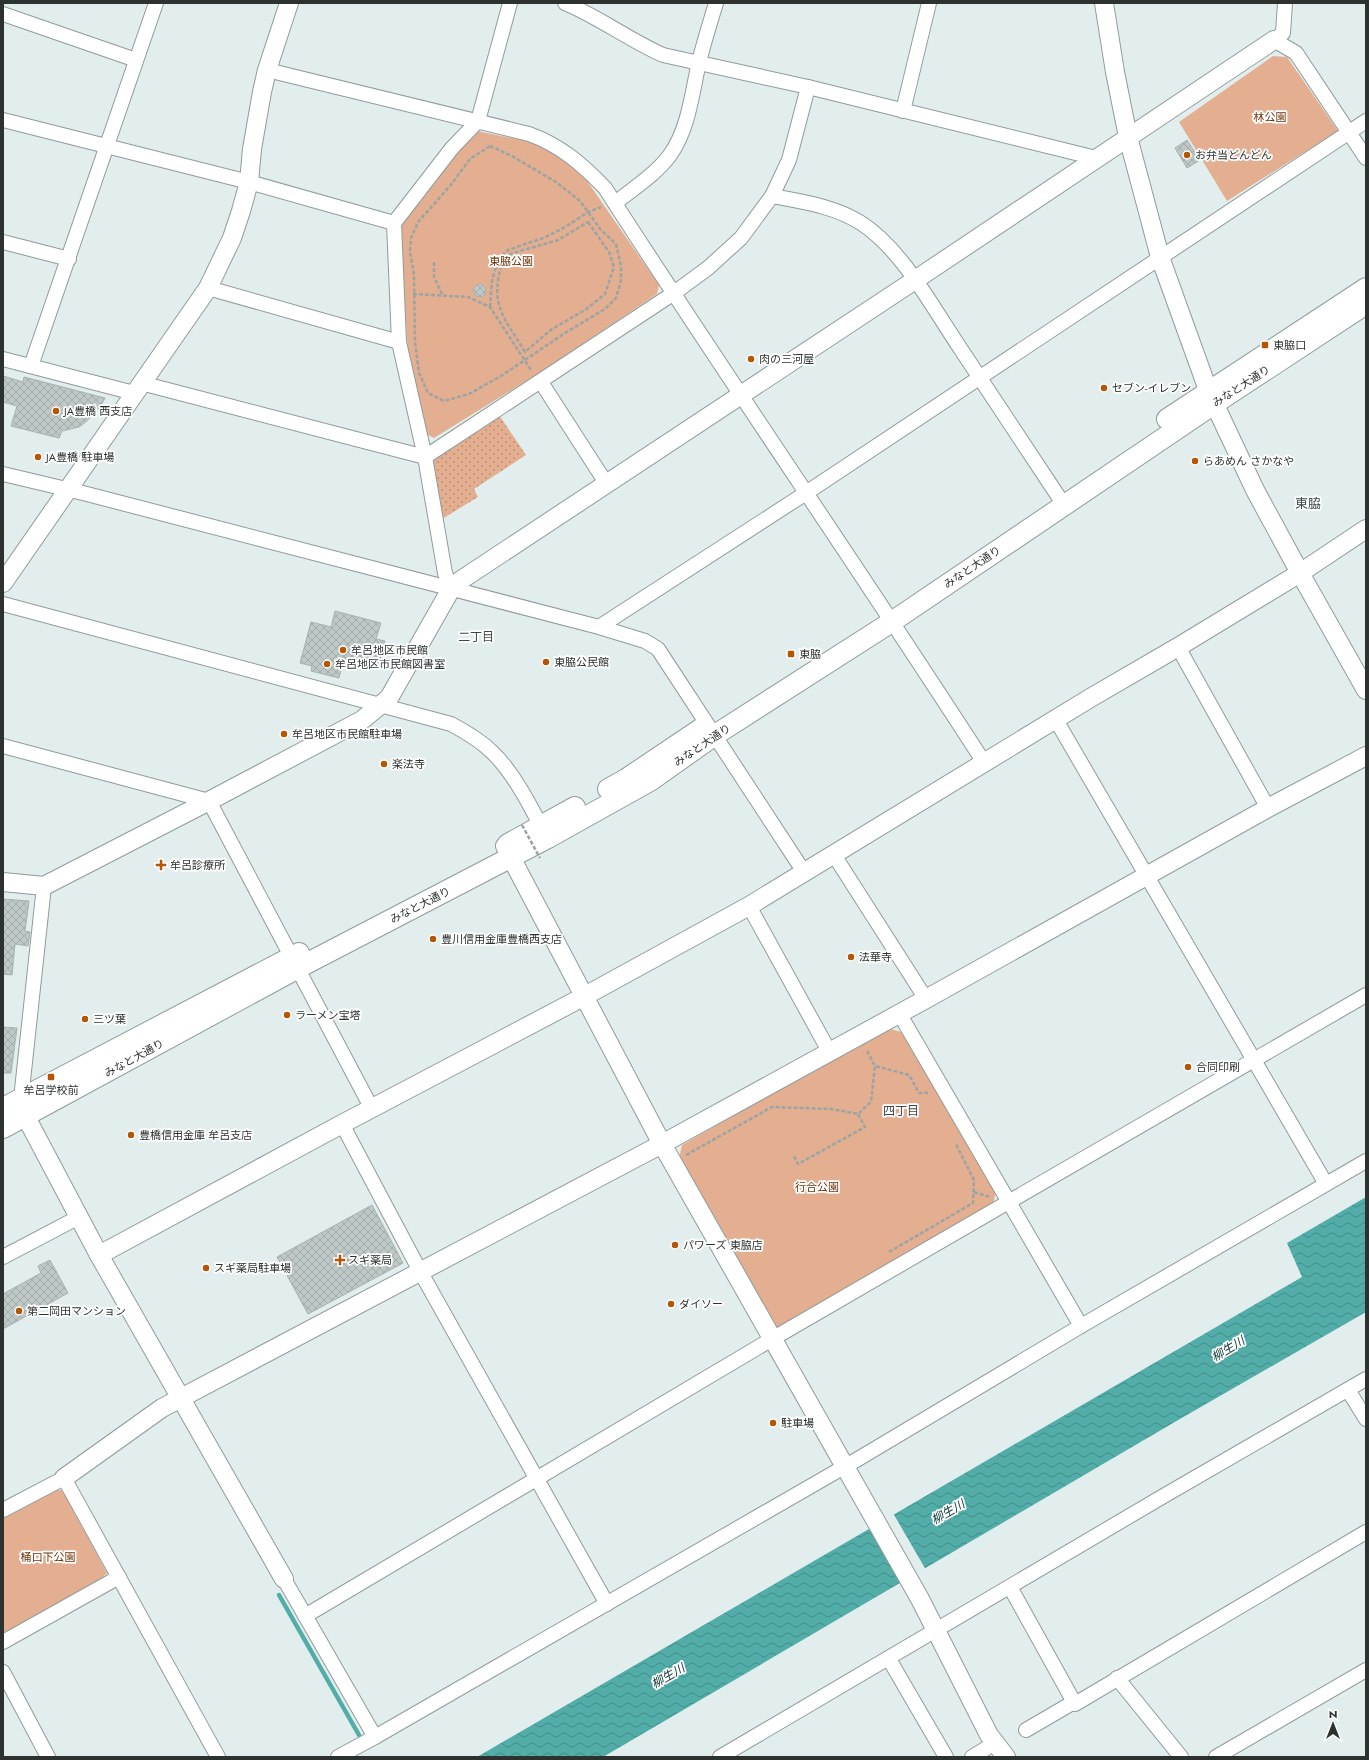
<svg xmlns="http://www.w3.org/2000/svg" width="1369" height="1760" font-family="Jost,'Noto Sans JP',sans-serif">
<defs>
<pattern id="grass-dots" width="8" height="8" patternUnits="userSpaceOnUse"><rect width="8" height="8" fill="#e4af91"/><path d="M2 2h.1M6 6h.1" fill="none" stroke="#b98f77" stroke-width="1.8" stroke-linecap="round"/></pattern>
<pattern id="water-waves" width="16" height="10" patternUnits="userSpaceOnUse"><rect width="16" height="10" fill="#52ada9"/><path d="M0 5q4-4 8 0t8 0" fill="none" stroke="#448d8a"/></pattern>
<pattern id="building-cross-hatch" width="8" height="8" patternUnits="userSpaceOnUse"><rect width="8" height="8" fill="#bdc8c7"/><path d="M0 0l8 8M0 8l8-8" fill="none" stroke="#a3acab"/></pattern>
</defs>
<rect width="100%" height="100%" fill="#e2eeed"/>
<!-- grass -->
<path fill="url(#grass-dots)" d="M499 415 526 455 474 489 478 497 442 519 433 459Z"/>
<!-- park -->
<g fill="#e4af91">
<path d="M1273 56 1287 57 1338 131 1227 201 1179 122Z"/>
<path d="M477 131 531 142 565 160 583 175 659 285 657 294 547 368 434 438 426 434 408 354 400 225 458 150Z"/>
<path d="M891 1029 901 1032 996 1192 993 1204 782 1328 772 1326 679 1159 682 1145 780 1089Z"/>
<path d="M53 1490H62L107 1573 102 1578 3 1634V1518Z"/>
</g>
<!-- water -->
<path fill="url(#water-waves)" d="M1366 1197V1312L1173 1423 603 1757H477L1302 1277 1287 1243Z"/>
<!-- pier -->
<path fill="#e2eeed" d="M893 1513 926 1570 901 1584 868 1527Z"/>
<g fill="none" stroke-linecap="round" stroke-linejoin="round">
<!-- stream -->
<path stroke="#52ada9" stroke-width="4.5" d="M279 1595 359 1735"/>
</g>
<!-- building -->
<g fill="url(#building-cross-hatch)" stroke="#a6b1b0">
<path d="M1187 140 1200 160 1187 168 1175 148Z"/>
<path d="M481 284 485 287 486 293 482 297 476 296 473 291 475 286Z"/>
<path d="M3 376 23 382 24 377 105 398 100 407 87 421 79 427 62 431 59 438 11 426 17 406 3 402Z"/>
<path d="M335 611 381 623 376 639 385 641 379 663 367 660 366 664 344 658 339 678 311 671 312 666 300 663 311 622 331 627Z"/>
<path d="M3 899 29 901 25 931 30 932 28 946 15 944 12 975 3 974Z"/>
<path d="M3 1027 17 1028 11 1073H3Z"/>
<path d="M372 1205 403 1263 308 1314 277 1257Z"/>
<path d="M50 1260 68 1293 3 1329V1294L41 1273 38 1266Z"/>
</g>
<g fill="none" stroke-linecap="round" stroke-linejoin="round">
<defs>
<g id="minor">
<path d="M565 3C599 17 629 40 663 55L808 87 1096 158"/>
<path d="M1285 3 1283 33 1274 40 1296 53 1366 158"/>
<path d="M3 14 136 60"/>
<path d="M267 70 529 134C560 145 582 164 605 188 729 381 860 570 985 764"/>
<path d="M903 111 929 3"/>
<path d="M3 120 249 182 394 223"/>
<path d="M772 196C803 202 834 206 861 223 903 250 934 310 962 351 996 403 1030 454 1064 505"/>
<path d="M615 203C634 188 656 174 670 155 689 128 692 93 699 62 704 42 710 23 716 3"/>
<path d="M3 242 69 259"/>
<path d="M208 288 399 342"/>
<path d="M3 359 134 393"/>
<path d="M31 366 156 3"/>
<path d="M541 382 606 483"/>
<path d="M141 383 425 457 674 293 708 268 741 238 772 196 789 160 808 87"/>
<path d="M3 474 83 493 599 627 645 641 658 649 804 872"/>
<path d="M451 589 445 573 425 457 399 342 394 223 452 148 478 121 510 3"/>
<path d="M3 604 451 724C466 732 480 740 492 752 514 773 531 807 545 834"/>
<path d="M599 627 806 493 1366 121"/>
<path d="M1178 647 1268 808"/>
<path d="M1056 720 1326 1184"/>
<path d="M3 746 209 801 372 1109"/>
<path d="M834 855 926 999"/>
<path d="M749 906 829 1051"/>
<path d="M899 1013 1081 1326"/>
<path d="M21 1099 44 886"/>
<path d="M342 1124 420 1271 607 1604"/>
<path d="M3 1257 79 1217"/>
<path d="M1348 1390 1366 1419"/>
<path d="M3 1510 64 1478 218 1757"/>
<path d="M284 1579 375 1737"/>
<path d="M1010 1587 1075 1704 1366 1532"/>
<path d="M305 1616 772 1339 1366 995"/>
<path d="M3 1642 119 1577"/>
<path d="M889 1659 946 1757"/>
<path d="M3 1672 48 1757"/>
<path d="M1117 1678 1181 1757"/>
<path d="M1026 1730 1074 1702"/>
<path d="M338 1757 375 1737 858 1459 1081 1326 1366 1161"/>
<path d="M720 1757 1167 1494 1366 1379"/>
<path d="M972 1757 995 1743"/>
<path d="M1216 1757 1366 1670"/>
</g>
<g id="tertiary">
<path d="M1104 3 1115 72 1128 137 1160 257 1208 390 1255 490 1300 573 1366 690"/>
<path d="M3 583 208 288 232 238 241 211 249 182 252 149 262 92 267 70 289 3"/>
<path d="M505 846 662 1144 920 1599 989 1735 1006 1757"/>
<path d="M3 882 44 886 209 801 362 720 389 698 451 589 461 580 915 280 1274 40"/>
<path d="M26 1117 99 1255 284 1579"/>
<path d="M99 1255 342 1124 583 997 749 906 1092 697 1178 647 1300 573 1366 529"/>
<path d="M64 1478 162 1408 662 1144 926 999 1268 808 1366 756"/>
</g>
<g id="secondary">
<path d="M1167 419 1366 288"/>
<path d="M608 789 626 779 702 728"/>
<path d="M508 844 575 807"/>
<path d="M3 1108 299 953"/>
<path d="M3 1128 298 968 548 838 650 781 715 735 893 621 1214 404 1366 304"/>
</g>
</defs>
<!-- minor casing -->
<use href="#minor" stroke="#909b9a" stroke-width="16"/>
<!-- tertiary casing -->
<use href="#tertiary" stroke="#909b9a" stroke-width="20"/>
<!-- secondary casing -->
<use href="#secondary" stroke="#909b9a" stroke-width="22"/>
<!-- path -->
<g stroke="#9ba4a3" stroke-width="2.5" stroke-dasharray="4 2" stroke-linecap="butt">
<path d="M490 146 512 156 556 182 580 201 601 230 616 244 621 266V281L616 298 605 309 565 333 501 376 469 394 444 401 428 393 419 373 415 342 414 275 410 251 411 238 418 222 450 186 470 159Z"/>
<path d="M588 222 609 252 614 267 605 294 585 310 552 329 525 352C502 314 489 305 503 259L513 253 558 240Z"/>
<path d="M434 262V277L443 296"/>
<path d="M413 294 468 297 490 307 531 370"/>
<path d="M490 307 492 281 498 259 508 250 546 237 565 227 588 212 601 207"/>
<path d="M867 1051 875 1066"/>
<path d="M686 1155 772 1107 832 1109 858 1114 871 1102 875 1066 909 1075 919 1093H928"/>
<path d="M794 1156 798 1164 865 1127 858 1114"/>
<path d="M974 1192 990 1197"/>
<path d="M889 1252 973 1203 974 1180 956 1144"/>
</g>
<!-- minor -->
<use href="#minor" stroke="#fff" stroke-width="14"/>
<!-- tertiary -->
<use href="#tertiary" stroke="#fff" stroke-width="18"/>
<!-- secondary -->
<use href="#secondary" stroke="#fff" stroke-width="20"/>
<!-- path-bridge -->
<path stroke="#9ba4a3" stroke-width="2.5" stroke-dasharray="4 2" stroke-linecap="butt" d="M522 825 540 858"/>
</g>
<!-- markers -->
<g fill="#b45605" stroke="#fff" stroke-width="1.5">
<circle cx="1187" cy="155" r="4"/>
<rect x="1261" y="341" width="8" height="8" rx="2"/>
<circle cx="751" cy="359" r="4"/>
<circle cx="1104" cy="388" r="4"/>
<circle cx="56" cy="411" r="4"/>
<circle cx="38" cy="457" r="4"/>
<circle cx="1195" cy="461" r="4"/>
<circle cx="343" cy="650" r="4"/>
<rect x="787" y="650" width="8" height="8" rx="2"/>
<circle cx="546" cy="662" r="4"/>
<circle cx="327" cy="664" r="4"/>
<circle cx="284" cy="734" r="4"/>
<circle cx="384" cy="764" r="4"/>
<path d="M159 859h4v4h4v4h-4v4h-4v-4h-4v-4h4z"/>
<circle cx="433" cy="939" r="4"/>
<circle cx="851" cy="957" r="4"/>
<circle cx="287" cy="1015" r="4"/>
<circle cx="85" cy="1019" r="4"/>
<circle cx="1188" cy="1067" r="4"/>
<rect x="47" y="1073" width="8" height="8" rx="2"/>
<circle cx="131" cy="1135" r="4"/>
<circle cx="675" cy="1245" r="4"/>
<path d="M338 1254h4v4h4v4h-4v4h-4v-4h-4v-4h4z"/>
<circle cx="206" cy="1268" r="4"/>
<circle cx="671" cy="1304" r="4"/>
<circle cx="19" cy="1311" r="4"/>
<circle cx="773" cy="1423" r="4"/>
</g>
<g text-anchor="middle" stroke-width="3.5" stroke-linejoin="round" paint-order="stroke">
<!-- park labels -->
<g font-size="11" fill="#6b340b" stroke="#fff">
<text x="1270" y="121">林公園</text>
<text x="511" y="265">東脇公園</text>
<text x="817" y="1191">行合公園</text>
<text x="48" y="1561">桶口下公園</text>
</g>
<!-- poi labels -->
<g font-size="11" fill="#2d3231" stroke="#fff" text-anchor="start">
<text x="1195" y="159">お弁当どんどん</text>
<text x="1273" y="349">東脇口</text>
<text x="759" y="363">肉の三河屋</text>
<text x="1112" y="392">セブン-イレブン</text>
<text x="64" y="415">JA豊橋 西支店</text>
<text x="46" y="461">JA豊橋 駐車場</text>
<text x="1203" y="465">らあめん さかなや</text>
<text x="351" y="654">牟呂地区市民館</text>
<text x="799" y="658">東脇</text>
<text x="554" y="666">東脇公民館</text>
<text x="335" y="668">牟呂地区市民館図書室</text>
<text x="292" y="738">牟呂地区市民館駐車場</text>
<text x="392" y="768">楽法寺</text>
<text x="170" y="869">牟呂診療所</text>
<text x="441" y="943">豊川信用金庫豊橋西支店</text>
<text x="859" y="961">法華寺</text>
<text x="295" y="1019">ラーメン宝塔</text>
<text x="93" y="1023">三ツ葉</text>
<text x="1196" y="1071">合同印刷</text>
<text x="51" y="1094" text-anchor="middle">牟呂学校前</text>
<text x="139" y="1139">豊橋信用金庫 牟呂支店</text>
<text x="683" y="1249">パワーズ 東脇店</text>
<text x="348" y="1264">スギ薬局</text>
<text x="214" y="1272">スギ薬局駐車場</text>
<text x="679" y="1308">ダイソー</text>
<text x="27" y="1315">第二岡田マンション</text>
<text x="781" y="1427">駐車場</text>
</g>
<!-- street labels -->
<g font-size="11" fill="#2d3231" stroke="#fff">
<text transform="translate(1241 386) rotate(-33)" y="4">みなと大通り</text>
<text transform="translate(972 567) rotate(-34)" y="4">みなと大通り</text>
<text transform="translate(702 745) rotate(-34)" y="4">みなと大通り</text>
<text transform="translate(420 905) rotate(-27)" y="4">みなと大通り</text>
<text transform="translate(134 1058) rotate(-29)" y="4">みなと大通り</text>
</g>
<!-- neighbourhood labels -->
<g font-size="12" fill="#3e4747" stroke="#fff">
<text x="476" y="641">二丁目</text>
<text x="901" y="1115">四丁目</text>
</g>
<!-- water labels -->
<g font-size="12" font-style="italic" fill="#093634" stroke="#fff">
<text transform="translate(1228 1349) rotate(-31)" y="4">柳生川</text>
<text transform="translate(948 1512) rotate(-30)" y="4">柳生川</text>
<text transform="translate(668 1676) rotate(-30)" y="4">柳生川</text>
</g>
<!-- quarter labels -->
<g font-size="13" fill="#3e4747" stroke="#fff">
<text x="1308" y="508">東脇</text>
</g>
</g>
<!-- border -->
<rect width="1369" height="1760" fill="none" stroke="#2d3231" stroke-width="8"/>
<!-- north arrow -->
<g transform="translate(1333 1724)" stroke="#ffffff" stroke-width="3" paint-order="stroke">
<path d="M0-3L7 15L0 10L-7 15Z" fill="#2d3231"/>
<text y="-6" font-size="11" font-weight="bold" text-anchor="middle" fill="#2d3231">N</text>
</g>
</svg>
